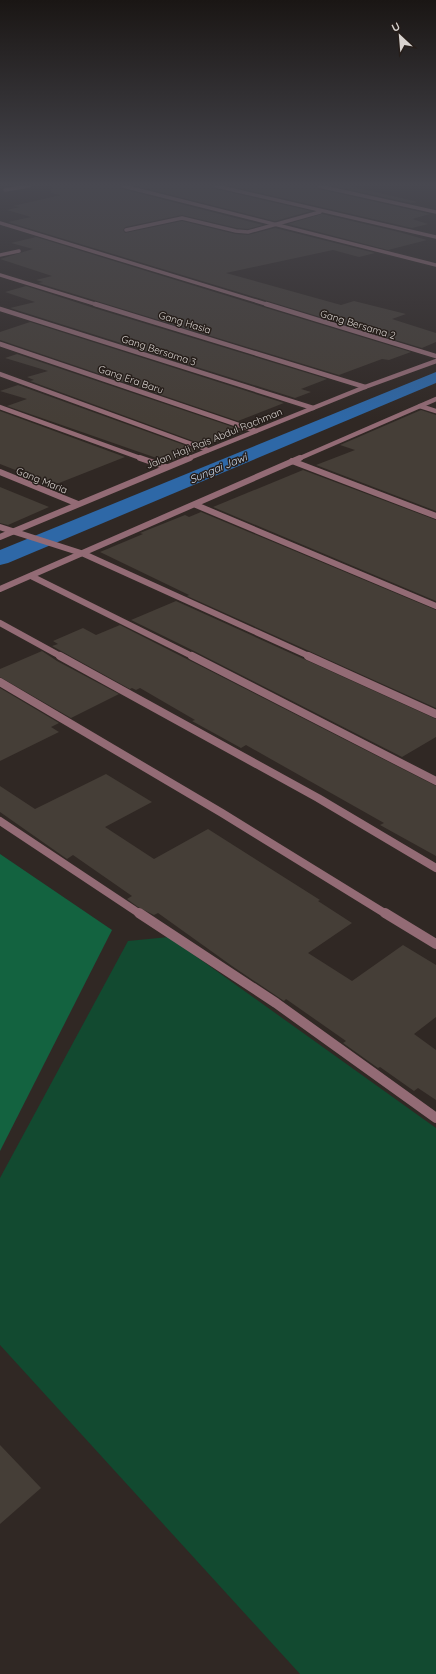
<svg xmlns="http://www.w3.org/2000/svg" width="436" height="1674" font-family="Quicksand,sans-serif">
<rect width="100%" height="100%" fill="#302824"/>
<!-- green -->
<path fill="#124a30" d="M169 937 436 1128V1674H300L0 1345V1178L128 941Z"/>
<!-- forest -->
<path fill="#136340" d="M0 854 112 930 0 1151Z"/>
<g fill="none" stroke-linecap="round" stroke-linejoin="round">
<!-- canal -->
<path fill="#2e68a7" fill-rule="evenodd" d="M436 372V383L8 563 0 565V550Z"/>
</g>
<!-- building -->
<g fill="#453e37">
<path d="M52 186H120L122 189 263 225 248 229 237 228 182 215 125 227 123 230 125 233 182 221 235 234 248 235 275 228 375 253 359 257 333 250 226 273 341 305 354 301 406 314 392 319 436 333V342L422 348 8 222 31 217 7 210 20 207 13 206 61 195 51 193Z"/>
<path d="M136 186H213L215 189 311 211 275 221Z"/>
<path d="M230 186H316L318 189 430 214 412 219 428 224 412 228Z"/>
<path d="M333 186H349L418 202 411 203Z"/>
<path d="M322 214 399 232 427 240 388 250 288 224Z"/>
<path d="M36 237 263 307 411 352 389 360 382 359 339 375 38 283 43 282 36 280 52 276 0 259 33 249 11 243Z"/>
<path d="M26 286 94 308 327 379 301 389 311 392 295 398 10 308 35 302 5 292Z"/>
<path d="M30 322 284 403 238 421 0 340V332Z"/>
<path d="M17 354 242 430 207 446 30 381 34 380 27 377 48 371 5 358Z"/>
<path d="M18 385 198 450 168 462 7 406 27 399 0 391Z"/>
<path d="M421 410 436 415V511L316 465 355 450 340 445Z"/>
<path d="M0 411 125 457 54 485 0 464Z"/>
<path d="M303 470 436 520V601L213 507Z"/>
<path d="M0 487 49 507 8 525 0 523Z"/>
<path d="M201 512 436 610V708L187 596 189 595 100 552 143 534 140 533 185 515 189 517Z"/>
<path d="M176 601 436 719V737L402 757 194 651 131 620Z"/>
<path d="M120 625 436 786V856L380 825 384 823 246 745 241 748 192 721 195 720 140 688 136 690 132 688 130 689 52 646 58 644 53 641 83 628 96 635Z"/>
<path d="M42 651 57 661 119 694 71 718 0 677V669Z"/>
<path d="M0 688 59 723 51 727 59 732 0 761Z"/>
<path d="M106 774 152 802 105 827 154 859 208 829 320 900 318 901 352 923 308 953 352 981 403 945 436 965V1017L414 1034 436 1050V1100L418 1088 414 1091 380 1067 378 1068 343 1043 346 1041 286 999 284 1001 232 966 158 913 154 915 138 907 127 899 132 896 73 855 67 859 0 812V786L35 809Z"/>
<path d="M0 1445 41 1488 0 1524Z"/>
</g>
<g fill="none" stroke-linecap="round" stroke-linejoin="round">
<!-- minor-far4 -->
<g stroke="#936b75" stroke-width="3.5">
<path d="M123 186 436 265"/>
<path d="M216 186 436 237"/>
<path d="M319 186 436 212"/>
<path d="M5 190 29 186"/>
<path d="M0 223 269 305"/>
<path d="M126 230 182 218 236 231 248 232 320 212"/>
<path d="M0 255 19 251"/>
<path d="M0 275 98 305"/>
</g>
<!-- minor-far3 -->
<g stroke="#936b75" stroke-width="4.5">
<path d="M95 304 365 387"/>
<path d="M266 304 436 356"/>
<path d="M0 309 313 408"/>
<path d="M0 344 256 431"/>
<path d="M0 374 208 450"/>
<path d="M420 406 436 411"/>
<path d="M0 407 143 459"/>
<path d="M298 459 436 399"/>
</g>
<!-- minor-far2 -->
<g stroke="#936b75" stroke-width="6">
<path d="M140 458 166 467"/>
<path d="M292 461 436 516"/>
<path d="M0 472 78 504"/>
<path d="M196 505 436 606"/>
<path d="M0 527 84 554 311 657"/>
<path d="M31 576 194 657"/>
<path d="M0 589 300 458"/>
<path d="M0 623 62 657"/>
</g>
<!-- minor-far1 -->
<g stroke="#936b75" stroke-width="8">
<path d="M60 656 318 798 436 868"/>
<path d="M192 656 436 781"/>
<path d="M308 656 436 714"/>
<path d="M0 682 222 813 386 914"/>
<path d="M0 821 140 914"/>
</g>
<!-- minor -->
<g stroke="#936b75" stroke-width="10">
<path d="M139 913 276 1003 436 1118"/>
<path d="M385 913 436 944"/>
</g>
<!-- tertiary-far1 -->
<path stroke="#936b75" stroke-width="4.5" d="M187 459 365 387 436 361"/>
<!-- tertiary -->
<path stroke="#936b75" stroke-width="6" d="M0 537 190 458"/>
</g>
<!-- sky -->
<linearGradient id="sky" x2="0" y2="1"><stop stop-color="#1a1614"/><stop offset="0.44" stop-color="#484850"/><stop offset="1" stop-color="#484850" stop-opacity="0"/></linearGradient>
<rect width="436" height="420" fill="url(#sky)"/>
<g text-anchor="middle" stroke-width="3" stroke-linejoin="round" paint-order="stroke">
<!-- far-street labels -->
<g font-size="10" fill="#d8d3d0" stroke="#261e1a">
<text transform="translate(185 322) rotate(17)" y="4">Gang Hasia</text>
<text transform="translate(358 324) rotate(17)" y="4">Gang Bersama 2</text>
<text transform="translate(159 350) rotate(18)" y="4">Gang Bersama 3</text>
<text transform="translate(131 379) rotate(19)" y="4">Gang Era Baru</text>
<text transform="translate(214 438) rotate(-22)" y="4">Jalan Haji Rais Abdul Rachman</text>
<text transform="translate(42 480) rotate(22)" y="4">Gang Maria</text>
</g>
<!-- far-water labels -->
<g font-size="11" font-style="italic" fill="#ccdbed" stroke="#261e1a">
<text transform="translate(218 468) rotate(-23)" y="4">Sungai Jawi</text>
</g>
</g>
<!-- north arrow -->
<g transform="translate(400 36) rotate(334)" stroke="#261e1a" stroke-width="3" paint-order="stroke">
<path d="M0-3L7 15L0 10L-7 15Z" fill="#d8d3d0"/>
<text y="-6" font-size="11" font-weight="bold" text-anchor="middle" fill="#d8d3d0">U</text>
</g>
</svg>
